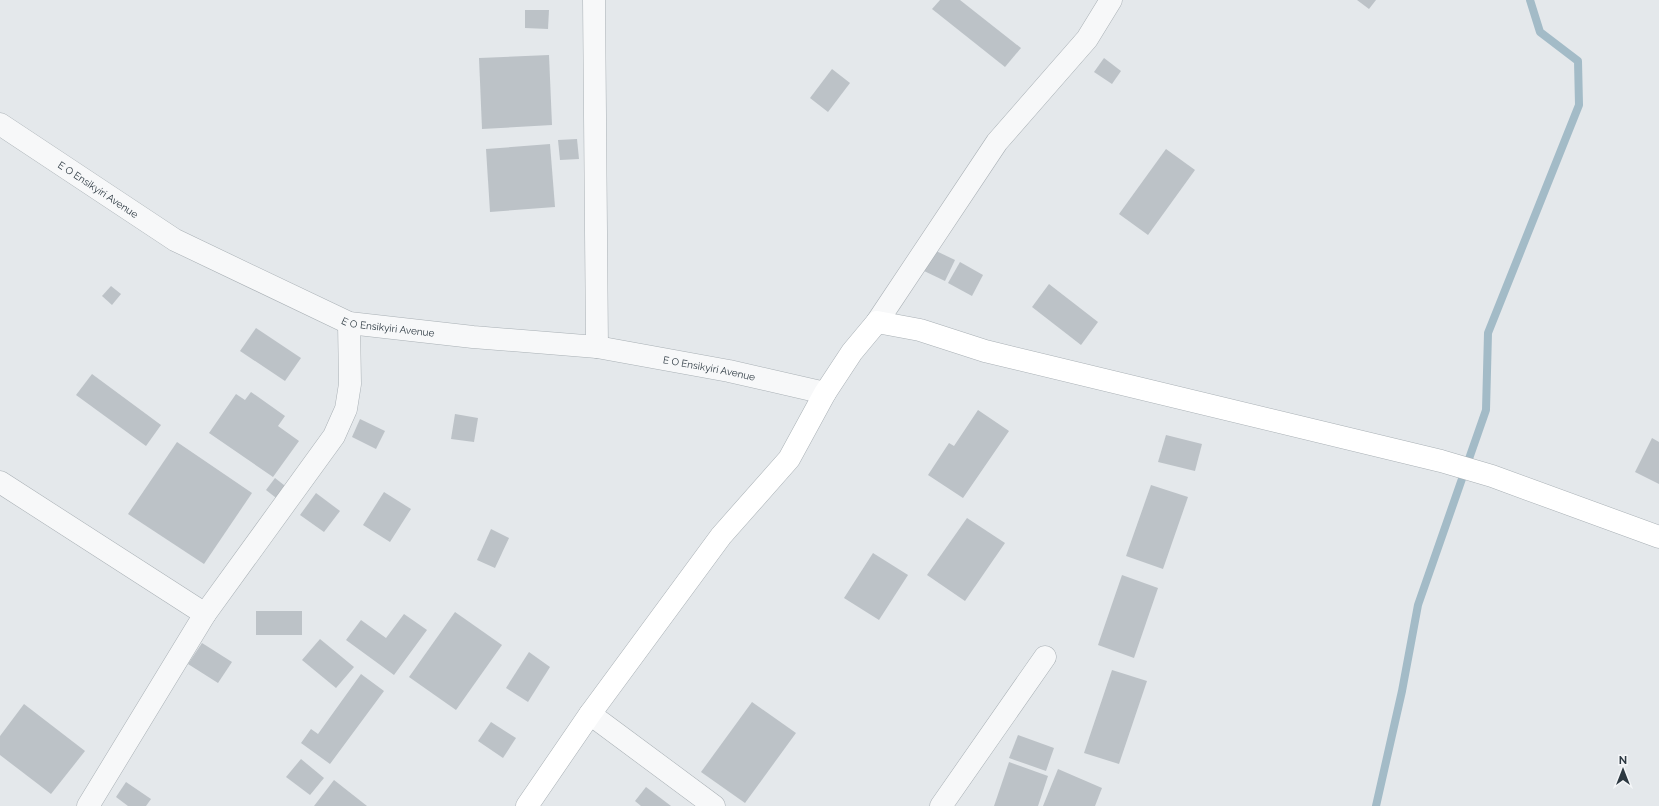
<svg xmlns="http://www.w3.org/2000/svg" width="1659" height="806" font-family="Raleway,sans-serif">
<rect width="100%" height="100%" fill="#e4e8eb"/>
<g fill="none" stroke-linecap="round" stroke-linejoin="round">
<!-- stream -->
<path stroke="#a3bbc7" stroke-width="8" d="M1376 806 1402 691 1418 605 1486 410 1488 333 1579 105 1578 61 1540 32 1530 0"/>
</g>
<!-- building -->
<g fill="#bcc2c7">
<path d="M940 0H960L1021 48 1005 67 932 9Z"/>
<path d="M1357 0H1376L1369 9Z"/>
<path d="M525 10H549L548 29 525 28Z"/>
<path d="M549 55 552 125 482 129 479 58Z"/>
<path d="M1104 58 1121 71 1112 84 1094 72Z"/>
<path d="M832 69 850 83 828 112 810 98Z"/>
<path d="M577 139 579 159 560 160 558 140Z"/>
<path d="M550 144 555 207 490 212 486 149Z"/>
<path d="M1166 149 1195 170 1148 235 1119 214Z"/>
<path d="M932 249 955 260 945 281 922 270Z"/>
<path d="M960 262 983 275 972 296 948 283Z"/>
<path d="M1049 284 1098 322 1081 345 1032 307Z"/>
<path d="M111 286 121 294 112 305 102 296Z"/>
<path d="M256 328 301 358 285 381 240 351Z"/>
<path d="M92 374 161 425 146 446 76 395Z"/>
<path d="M251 392 285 416 278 426 299 441 273 477 209 433 236 394 245 400Z"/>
<path d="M978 410 1009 431 963 498 928 475 949 443 954 446Z"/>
<path d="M455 414 478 418 474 442 451 439Z"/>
<path d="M360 419 385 431 376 449 352 437Z"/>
<path d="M1166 435 1202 444 1195 471 1158 462Z"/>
<path d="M1652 438 1659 442V484L1635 472Z"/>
<path d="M177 442 252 493 204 564 128 514Z"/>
<path d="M275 478 289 489 280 501 266 490Z"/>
<path d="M1151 485 1188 497 1163 569 1126 556Z"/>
<path d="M384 492 411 509 390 542 363 525Z"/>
<path d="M316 493 340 511 324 532 300 515Z"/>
<path d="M967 518 1005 543 965 601 927 575Z"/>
<path d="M491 529 509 538 495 568 477 560Z"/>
<path d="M873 553 908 575 879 620 844 598Z"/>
<path d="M1122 575 1158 588 1134 658 1098 645Z"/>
<rect x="256" y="611" width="46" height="24"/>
<path d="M455 612 502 645 456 710 409 677Z"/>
<path d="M404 614 427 630 394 675 346 640 361 620 386 638Z"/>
<path d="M320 639 354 667 336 688 302 660Z"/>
<path d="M202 643 232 662 218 683 188 664Z"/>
<path d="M529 652 550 667 528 702 506 688Z"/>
<path d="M1112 670 1147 681 1119 764 1084 753Z"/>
<path d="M361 674 384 691 330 764 301 743 311 729 318 734Z"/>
<path d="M752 702 796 733 745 803 701 772Z"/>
<path d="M24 704 85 751 51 794 0 755V736Z"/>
<path d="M491 722 516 738 503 758 478 741Z"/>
<path d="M1018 735 1054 748 1046 771 1009 758Z"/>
<path d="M301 759 324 778 310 795 286 777Z"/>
<path d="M1009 762 1048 776 1038 806H994Z"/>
<path d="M1058 769 1102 788 1095 806H1043Z"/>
<path d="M334 780 367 806H314Z"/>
<path d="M126 782 151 799 146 806H128L116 797Z"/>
<path d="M646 787 671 806H641L635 801Z"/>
</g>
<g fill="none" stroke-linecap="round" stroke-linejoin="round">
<defs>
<g id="street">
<path d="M594 0 597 347"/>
<path id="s1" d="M0 124 175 240 349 323 473 337 597 347 729 371 825 393"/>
<path d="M877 322 997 142 1087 39 1111 0"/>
<path d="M0 482 205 614"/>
<path d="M590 714 714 806"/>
<path d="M88 806 205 614 334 436 346 409 350 384 349 323"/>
<path d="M941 806 1045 657"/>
</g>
<path id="secondary" d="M527 806 590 714 721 536 789 459 825 393 852 352 877 322 920 330 985 351 1441 461 1492 476 1659 537"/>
</defs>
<!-- street casing -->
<use href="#street" stroke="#a9b0b5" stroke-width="23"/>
<!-- secondary casing -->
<use href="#secondary" stroke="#a9b0b5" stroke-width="23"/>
<!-- street -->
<use href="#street" stroke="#f7f8f9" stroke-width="22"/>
<!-- secondary -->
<use href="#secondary" stroke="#fff" stroke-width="22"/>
</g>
<g text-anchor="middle" stroke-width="4" stroke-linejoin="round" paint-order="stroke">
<!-- street labels -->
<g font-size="10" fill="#2d3942" stroke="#f4f6f8">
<text dy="4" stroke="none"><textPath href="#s1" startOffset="118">E O Ensikyiri Avenue</textPath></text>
<text dy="4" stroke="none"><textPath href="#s1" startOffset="442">E O Ensikyiri Avenue</textPath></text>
<text dy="4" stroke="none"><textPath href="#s1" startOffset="766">E O Ensikyiri Avenue</textPath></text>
</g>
</g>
<!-- north arrow -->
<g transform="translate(1623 770)" stroke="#f4f6f8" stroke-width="3" paint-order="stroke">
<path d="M0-3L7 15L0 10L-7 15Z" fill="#2d3942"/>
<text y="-6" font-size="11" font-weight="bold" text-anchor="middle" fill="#2d3942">N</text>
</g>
</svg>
